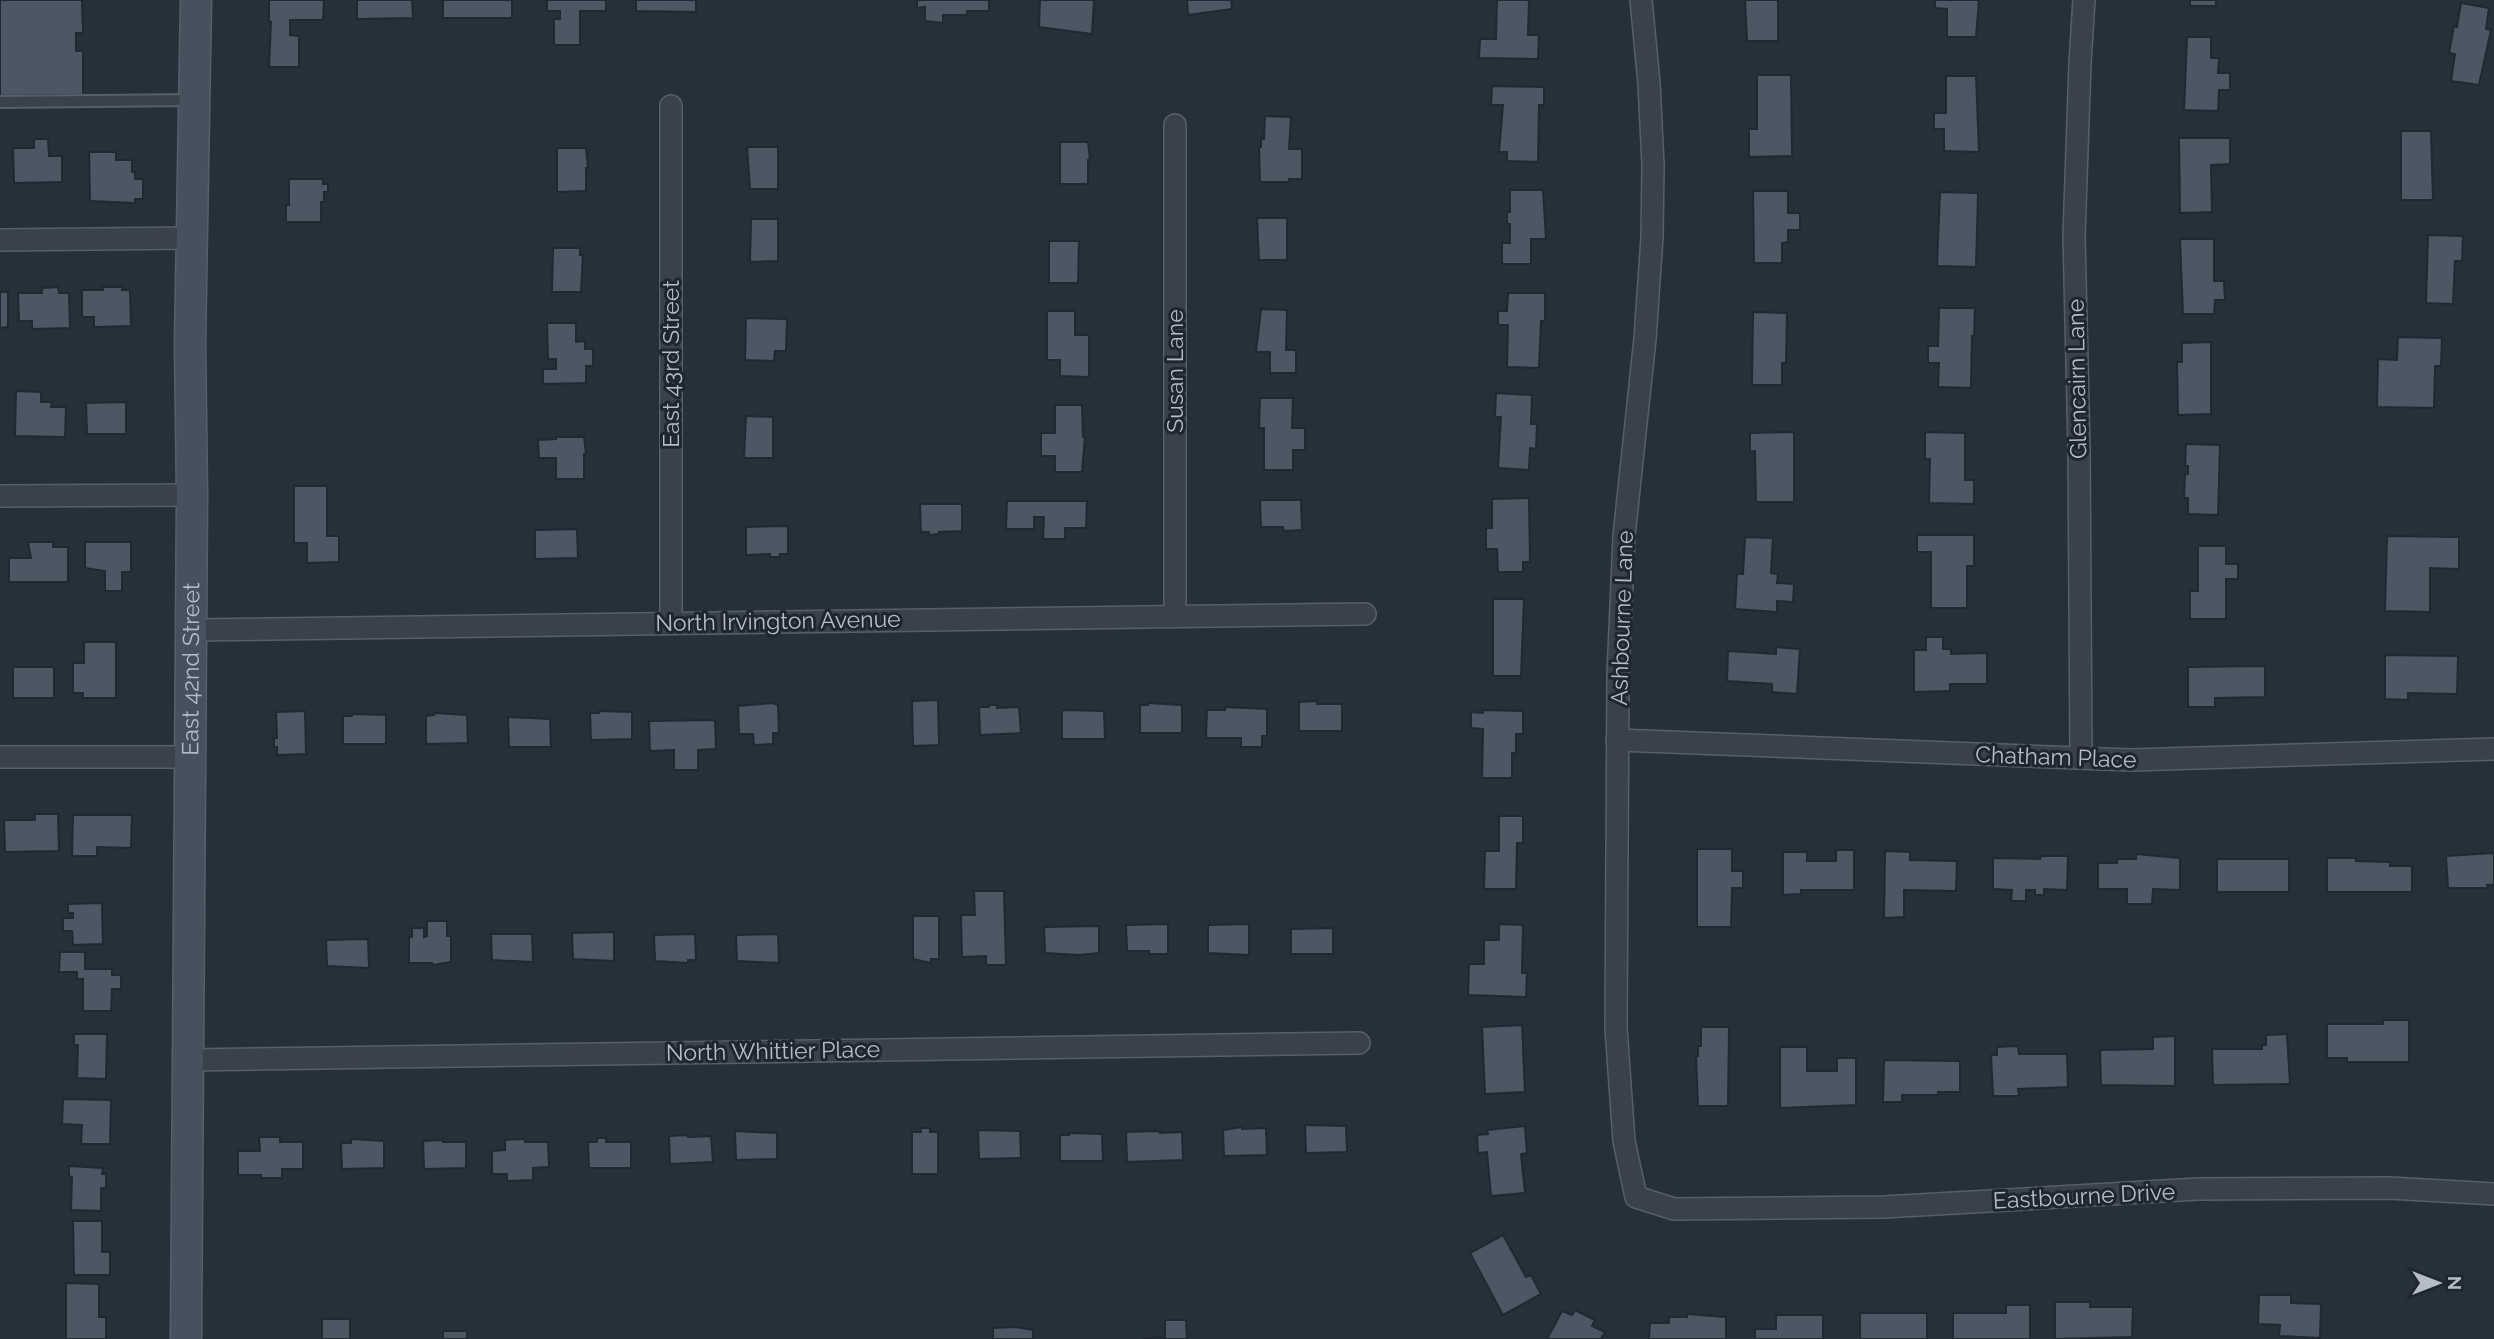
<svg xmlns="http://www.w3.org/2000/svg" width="2494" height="1339" font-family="Raleway,sans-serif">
<rect width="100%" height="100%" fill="#25303b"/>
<!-- building -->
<g fill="#4b5763" stroke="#202832" stroke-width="2">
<path d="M0 0H82L83 33H76V51H83V95L0 96Z"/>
<path d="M269 0H324L323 20H290V35L299 36V67H269L271 22 269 21Z"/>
<path d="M357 0H412L413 18 357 19Z"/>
<rect x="443" y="0" width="69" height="18"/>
<path d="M547 0H606V11H580V45H554V19H560V11H547Z"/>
<path d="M636 0H696V12L636 11Z"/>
<path d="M917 0H989V11H967V15H943V23L925 21V7L917 8Z"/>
<path d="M1040 0H1094L1092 34 1039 27Z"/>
<path d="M1187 0H1231L1232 9 1188 15Z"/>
<path d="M1497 0H1529L1528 35H1539L1538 59 1479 58 1480 39H1496Z"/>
<path d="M1745 0H1778V41H1747Z"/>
<path d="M1935 0H1979L1976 37H1947V9L1935 8Z"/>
<rect x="2190" y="0" width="26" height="6"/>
<path d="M2461 3 2489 8 2486 29 2491 30 2479 85 2451 81 2455 54 2449 53 2454 26 2457 27Z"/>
<path d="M2187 37H2211V58H2219L2218 73H2230V90H2219L2218 111 2184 110Z"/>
<path d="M1757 75H1791L1792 156 1749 157V129H1757Z"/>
<path d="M1946 76H1976L1979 152 1944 151V129H1934V113H1946Z"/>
<path d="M1492 86 1544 87V105H1539L1538 162 1507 161V152H1499L1503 105H1491Z"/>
<path d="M1265 116 1291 117 1289 149H1302V179H1289V182H1260L1259 147H1261V139H1264Z"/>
<path d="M2401 131H2431L2433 200H2401Z"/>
<path d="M2179 138H2230V164L2211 165 2212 212 2180 213Z"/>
<path d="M34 139H48L49 156H62V182L14 183 13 148H34Z"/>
<path d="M1060 142H1088L1090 160H1088V184H1060Z"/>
<path d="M747 147H778V189H750Z"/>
<path d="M557 148H586L588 168H586V191L557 192Z"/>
<path d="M89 152H116V160H132V172H135V179H143V199H135V203L90 201Z"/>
<path d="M289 179H323V184H328V192H324V202H321V222H286V205H289Z"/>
<path d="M1510 190H1543L1546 239H1531V264H1502V243H1510V224H1507V212H1510Z"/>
<path d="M1753 191H1788V213H1800V230H1788V242L1782 243V263H1754Z"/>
<path d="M1940 192 1978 193 1976 267 1937 266Z"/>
<path d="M1257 218H1287V260H1259Z"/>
<path d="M751 219H778V261L750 262Z"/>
<path d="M2428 235 2463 236 2462 261H2455L2453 304 2426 303Z"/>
<path d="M2180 239H2214V281H2224L2225 300H2215L2214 314H2183Z"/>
<path d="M1049 241H1079L1078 283H1049Z"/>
<path d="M553 248H580V255H583L581 292H552Z"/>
<path d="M58 287 59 293H69L70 328 32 329V321H19L18 293H42V288Z"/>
<path d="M102 287H122V290H130L131 326 94 327V317H82V290H103Z"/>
<path d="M0 292H8V327L0 328Z"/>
<path d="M1508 293H1545V321H1541L1539 368 1507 367 1508 325H1498V311H1507Z"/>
<path d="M1939 308H1975L1974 336H1972L1971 388 1938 387 1939 363H1928V346H1938Z"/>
<path d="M1261 309 1287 310 1286 350H1296V373H1270V352H1256Z"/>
<path d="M1047 311H1075V335H1089V377L1060 376V360H1047Z"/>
<path d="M1753 312 1787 313 1786 363H1782V385H1752Z"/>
<path d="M746 318 787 319 786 351H775L774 361 745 360Z"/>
<path d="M547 323H576V342L585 341V349H593V366H586V383L543 384V369H556V359H548Z"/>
<path d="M2398 337 2442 338 2441 366H2435L2434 408 2377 407 2378 359 2397 360Z"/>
<path d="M2211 342V414L2178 415 2177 362H2182V343Z"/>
<path d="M16 391 41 392V402H52L51 407H66L65 437 15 436Z"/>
<path d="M1496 393 1532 395 1531 424H1537L1536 449 1530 448 1529 470 1498 468 1501 417H1495Z"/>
<path d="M1260 398H1293L1292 428H1305V450H1293V470H1264V428H1259Z"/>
<path d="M126 402V434H87L86 403Z"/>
<path d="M1055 405H1082L1083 437H1085L1082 472H1055V456H1041V433H1055Z"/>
<path d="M746 416 773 417V458H744Z"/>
<path d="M1794 432V502H1756L1755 451 1750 452V433Z"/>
<path d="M1925 432 1965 433V480H1974V504L1929 503 1930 459H1925Z"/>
<path d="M556 437H584L586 454H584V479H556V458H539L538 440 556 439Z"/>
<path d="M2186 444 2220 445 2218 515 2188 514V498H2184L2185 474H2188V466H2185Z"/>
<path d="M294 486H327V536H339V562L307 563V543H294Z"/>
<path d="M1529 498 1530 562H1523V572H1498L1497 549H1486V528H1492V499Z"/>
<path d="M1260 500H1301L1302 530 1284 531 1283 527H1261Z"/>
<path d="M1007 501H1087L1086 528H1065V539H1043L1044 517H1034V529H1006Z"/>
<path d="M920 504H962V531L939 532V534L929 535V532H921Z"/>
<path d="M788 526V554H780V557H770V554L746 555V527Z"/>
<path d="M577 529 578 558 535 559V530Z"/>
<path d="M1917 535H1974V566H1967V608H1931V552H1917Z"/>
<path d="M2387 536 2459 537V569L2430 568V612L2385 611Z"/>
<path d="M1745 537 1773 538 1771 573 1778 574 1777 583 1794 584 1793 602 1777 601V612L1735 609 1737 574H1743Z"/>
<path d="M28 542H53V547H68V582H9V558H31Z"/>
<path d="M85 542H131V572H122V591H105V571L85 568Z"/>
<path d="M2198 546H2226V564H2238V579H2226V619H2190V591H2198Z"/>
<path d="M1493 599H1524L1521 676H1493Z"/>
<path d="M1926 637H1943V649H1951V654L1987 653V684H1950V691L1914 692V650H1926Z"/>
<path d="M84 642H116V698H83V693H73V663H84Z"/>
<path d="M1776 647 1800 649 1797 694 1772 692V684L1727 681 1728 651 1776 654Z"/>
<path d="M2385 655 2458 656 2457 694 2408 693V700L2385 699Z"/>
<path d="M2265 666V697L2215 698V707H2188V667Z"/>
<rect x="13" y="667" width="41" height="31"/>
<path d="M938 700 939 745 913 746 912 701Z"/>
<path d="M1317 701V704H1342V731H1299V702Z"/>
<path d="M773 703 778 705 779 733H773V744L754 745 753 734H739L738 706Z"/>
<path d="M1148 703 1182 705V733H1140V705H1148Z"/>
<path d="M989 705H997V708L1019 707 1021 733 980 735 979 707H989Z"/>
<path d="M1225 707 1267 709V736H1262V747H1241V738H1206L1207 710H1225Z"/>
<path d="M1062 710 1104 711 1105 739H1062Z"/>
<path d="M1483 710 1523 711V734H1516V753H1512V778H1482L1483 729 1471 728V712L1483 713Z"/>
<path d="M305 711 306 754 277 755V747H274V738H277L276 712Z"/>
<path d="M599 711 632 712V739L591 740 590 713H599Z"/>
<path d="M434 713 467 715 468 743 426 744V716L434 715Z"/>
<path d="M352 714 386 715V744H343V716H352Z"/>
<path d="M508 717 550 719 551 747H509Z"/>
<path d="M715 720 716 749 698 750V770H674V750L650 751 649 721Z"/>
<path d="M35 814H58L59 851 5 852 4 820H35Z"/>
<path d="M73 815H132L131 848 97 847V856H72Z"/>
<path d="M1499 816H1523V843H1517L1516 889H1484L1485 851H1499Z"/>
<path d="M1697 849H1732V871H1743V888H1732L1731 927H1697Z"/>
<path d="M1836 850H1854V890H1801V894L1783 895V852H1807V861H1836Z"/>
<path d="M1885 851 1910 852V860L1957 861 1956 891 1904 890V917L1884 918Z"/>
<path d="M2494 853V885H2487L2488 888H2448L2446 856Z"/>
<path d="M2136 854 2180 858V890L2153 889 2152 904H2127V889H2098V863H2117V859H2136Z"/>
<path d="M2041 856H2068L2067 890 2044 889V895H2035V890H2026V901H2011L2012 890 1993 889V858L2040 859Z"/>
<path d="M2327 858H2356V861L2390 862V866H2412V892H2327Z"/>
<rect x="2217" y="859" width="72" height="33"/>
<path d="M974 891H1004L1006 965H986V956L962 957 961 915H975Z"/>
<path d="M102 903 103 944 73 945 72 931H63V918H73V913H68V904Z"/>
<path d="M913 916H939V959H931V963L913 959Z"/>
<path d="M427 921H447V936H451V962L433 965 432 963H409V937H412V928H424V937L427 936Z"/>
<path d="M1168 924V954H1149V951H1127L1126 925Z"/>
<path d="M1249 924V955L1208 953V925Z"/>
<path d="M1499 924 1523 925 1522 973H1527L1526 997 1468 995 1469 964H1484V940H1499Z"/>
<path d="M1099 926V953L1079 955 1045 953 1044 927Z"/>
<path d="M1333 928V954H1291V929Z"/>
<path d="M614 932V961L573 959 572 933Z"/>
<path d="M491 934H532L533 962 492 960Z"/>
<path d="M695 934 696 960H688V963L655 961 654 935Z"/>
<path d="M778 934 779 963 737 961 736 935Z"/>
<path d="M368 939 369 968 327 966 326 940Z"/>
<path d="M60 952H85V969H112V975H121V989H112L111 1011H83V979H77V972H59Z"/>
<path d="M2383 1020H2409V1062H2347V1058H2327V1024H2383Z"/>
<path d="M1522 1025 1525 1092 1485 1094 1482 1027Z"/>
<path d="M1701 1027H1729L1728 1106H1698L1696 1056H1698V1046H1701Z"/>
<path d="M74 1034H107L106 1079 77 1078 78 1045H74Z"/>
<path d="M2287 1034 2290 1084 2213 1085 2212 1049H2262V1045H2266V1035Z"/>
<path d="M2175 1036V1086L2101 1085 2100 1050 2153 1049V1037Z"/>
<path d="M2018 1046 2019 1054H2067L2068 1087 2018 1089 2019 1096H1993L1991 1055H1997V1047Z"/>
<path d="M1780 1047H1807V1071H1837V1058H1856V1105L1780 1108Z"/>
<path d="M1884 1060 1960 1061V1092H1938V1095H1902V1102H1883Z"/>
<path d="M63 1099 111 1100 110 1144H81L82 1125 62 1124Z"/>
<path d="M1305 1125 1346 1126 1347 1152 1306 1153Z"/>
<path d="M1525 1126 1527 1153 1521 1154 1525 1193 1491 1196 1487 1152 1478 1153 1477 1135 1488 1134 1487 1130Z"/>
<path d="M1242 1127V1129L1266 1128 1267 1155 1224 1156 1223 1130Z"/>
<path d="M921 1128H930V1132H938V1174H912V1132H921Z"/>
<path d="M978 1130 1020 1131 1021 1158 979 1159Z"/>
<path d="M735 1131 777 1133V1159L736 1160Z"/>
<path d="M1160 1131V1133L1182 1132 1183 1160 1127 1162 1126 1132Z"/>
<path d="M1069 1133 1102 1134 1103 1161H1060V1135H1069Z"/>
<path d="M687 1135 688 1137 711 1136 713 1162 670 1164 669 1136Z"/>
<path d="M259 1137H280V1142H303V1169H282V1178H261V1175H238V1151H260Z"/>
<path d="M597 1138H606V1142H631V1168H589L588 1142H597Z"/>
<path d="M351 1139 384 1141V1168L342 1169 341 1143H351Z"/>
<path d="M525 1139V1142H548L549 1167 533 1168V1180L507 1181V1174H492V1151L505 1150V1140Z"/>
<path d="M442 1140 443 1142H466V1168L424 1169 423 1141Z"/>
<path d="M69 1166 103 1168 102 1174H106V1188H101V1211L71 1210 72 1177 69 1176Z"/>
<path d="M73 1221H102V1252H110V1275H74Z"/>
<path d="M1503 1235 1526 1277 1531 1275 1541 1294 1503 1315 1470 1253Z"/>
<path d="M66 1283 99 1284V1317H106V1339H66Z"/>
<path d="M2259 1295H2291V1303L2321 1304 2320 1338 2279 1336 2280 1325 2258 1324Z"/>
<path d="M2055 1302H2090V1307H2133L2132 1337 2055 1339Z"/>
<path d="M2006 1305H2030V1339H1953V1313H2006Z"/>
<path d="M1575 1310 1595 1320 1592 1326 1605 1332 1601 1339H1547L1562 1311 1572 1315Z"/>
<rect x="1860" y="1313" width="67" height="26"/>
<path d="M1687 1314 1726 1317V1339H1649L1650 1323H1669V1317H1687Z"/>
<path d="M1776 1315H1823V1339H1755V1329H1776Z"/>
<rect x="322" y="1319" width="28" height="20"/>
<path d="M1165 1320H1186L1187 1339H1141L1165 1337Z"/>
<path d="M1016 1327 1033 1330V1339H993V1328Z"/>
<rect x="443" y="1331" width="24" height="8"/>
</g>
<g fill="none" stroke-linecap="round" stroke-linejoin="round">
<defs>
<path id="lane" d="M0 102 193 100"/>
<g id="street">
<path d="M1641 0 1649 83 1653 165 1652 237 1645 339 1624 536 1618 675 1616 1028 1624 1141 1636 1197 1674 1209 1884 1207 2198 1189 2390 1188 2494 1194"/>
<path d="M1175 125V616"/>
<path d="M0 240 192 238"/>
<path d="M0 496 192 495"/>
<path d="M671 623V106"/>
<path d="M192 630 1365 614"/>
<path d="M1617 740 2131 760 2494 749"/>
<path d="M0 757H191"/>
<path d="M2081 758 2079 448 2074 236 2080 63 2084 0"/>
<path d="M188 1060 1359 1043"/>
</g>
<g id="secondary">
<path id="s1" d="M186 1339 192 495 190 343 196 0"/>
</g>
</defs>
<!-- lane casing -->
<use href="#lane" stroke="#575f69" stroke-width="14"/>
<!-- street casing -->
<use href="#street" stroke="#575f69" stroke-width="24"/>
<!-- secondary casing -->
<use href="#secondary" stroke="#575f69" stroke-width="33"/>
<!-- lane -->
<use href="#lane" stroke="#39414b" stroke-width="10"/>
<!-- street -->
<use href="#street" stroke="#39414b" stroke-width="21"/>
<!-- secondary -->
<use href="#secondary" stroke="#47515e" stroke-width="30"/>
</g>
<g text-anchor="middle" stroke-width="6" stroke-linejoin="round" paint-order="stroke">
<!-- street labels -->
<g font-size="23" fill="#b4bcc6" stroke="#1e2630">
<text transform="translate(671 364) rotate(-90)" y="8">East 43rd Street</text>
<text transform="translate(1175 371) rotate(-90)" y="8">Susan Lane</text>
<text transform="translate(2077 379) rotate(-91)" y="8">Glencairn Lane</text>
<text transform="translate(1622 618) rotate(-88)" y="8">Ashbourne Lane</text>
<text transform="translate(778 621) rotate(-1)" y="8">North Irvington Avenue</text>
<text dy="8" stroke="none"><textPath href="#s1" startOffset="670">East 42nd Street</textPath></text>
<text transform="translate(2056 757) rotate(2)" y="8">Chatham Place</text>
<text transform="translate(773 1051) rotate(-1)" y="8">North Whittier Place</text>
<text transform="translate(2084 1196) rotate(-3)" y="8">Eastbourne Drive</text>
</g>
</g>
<!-- north arrow -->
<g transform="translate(2438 1283) rotate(90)" stroke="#1e2630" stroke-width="5" paint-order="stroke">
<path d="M0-5L12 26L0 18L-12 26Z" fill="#b4bcc6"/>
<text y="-10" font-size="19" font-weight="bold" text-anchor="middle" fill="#b4bcc6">N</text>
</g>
</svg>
